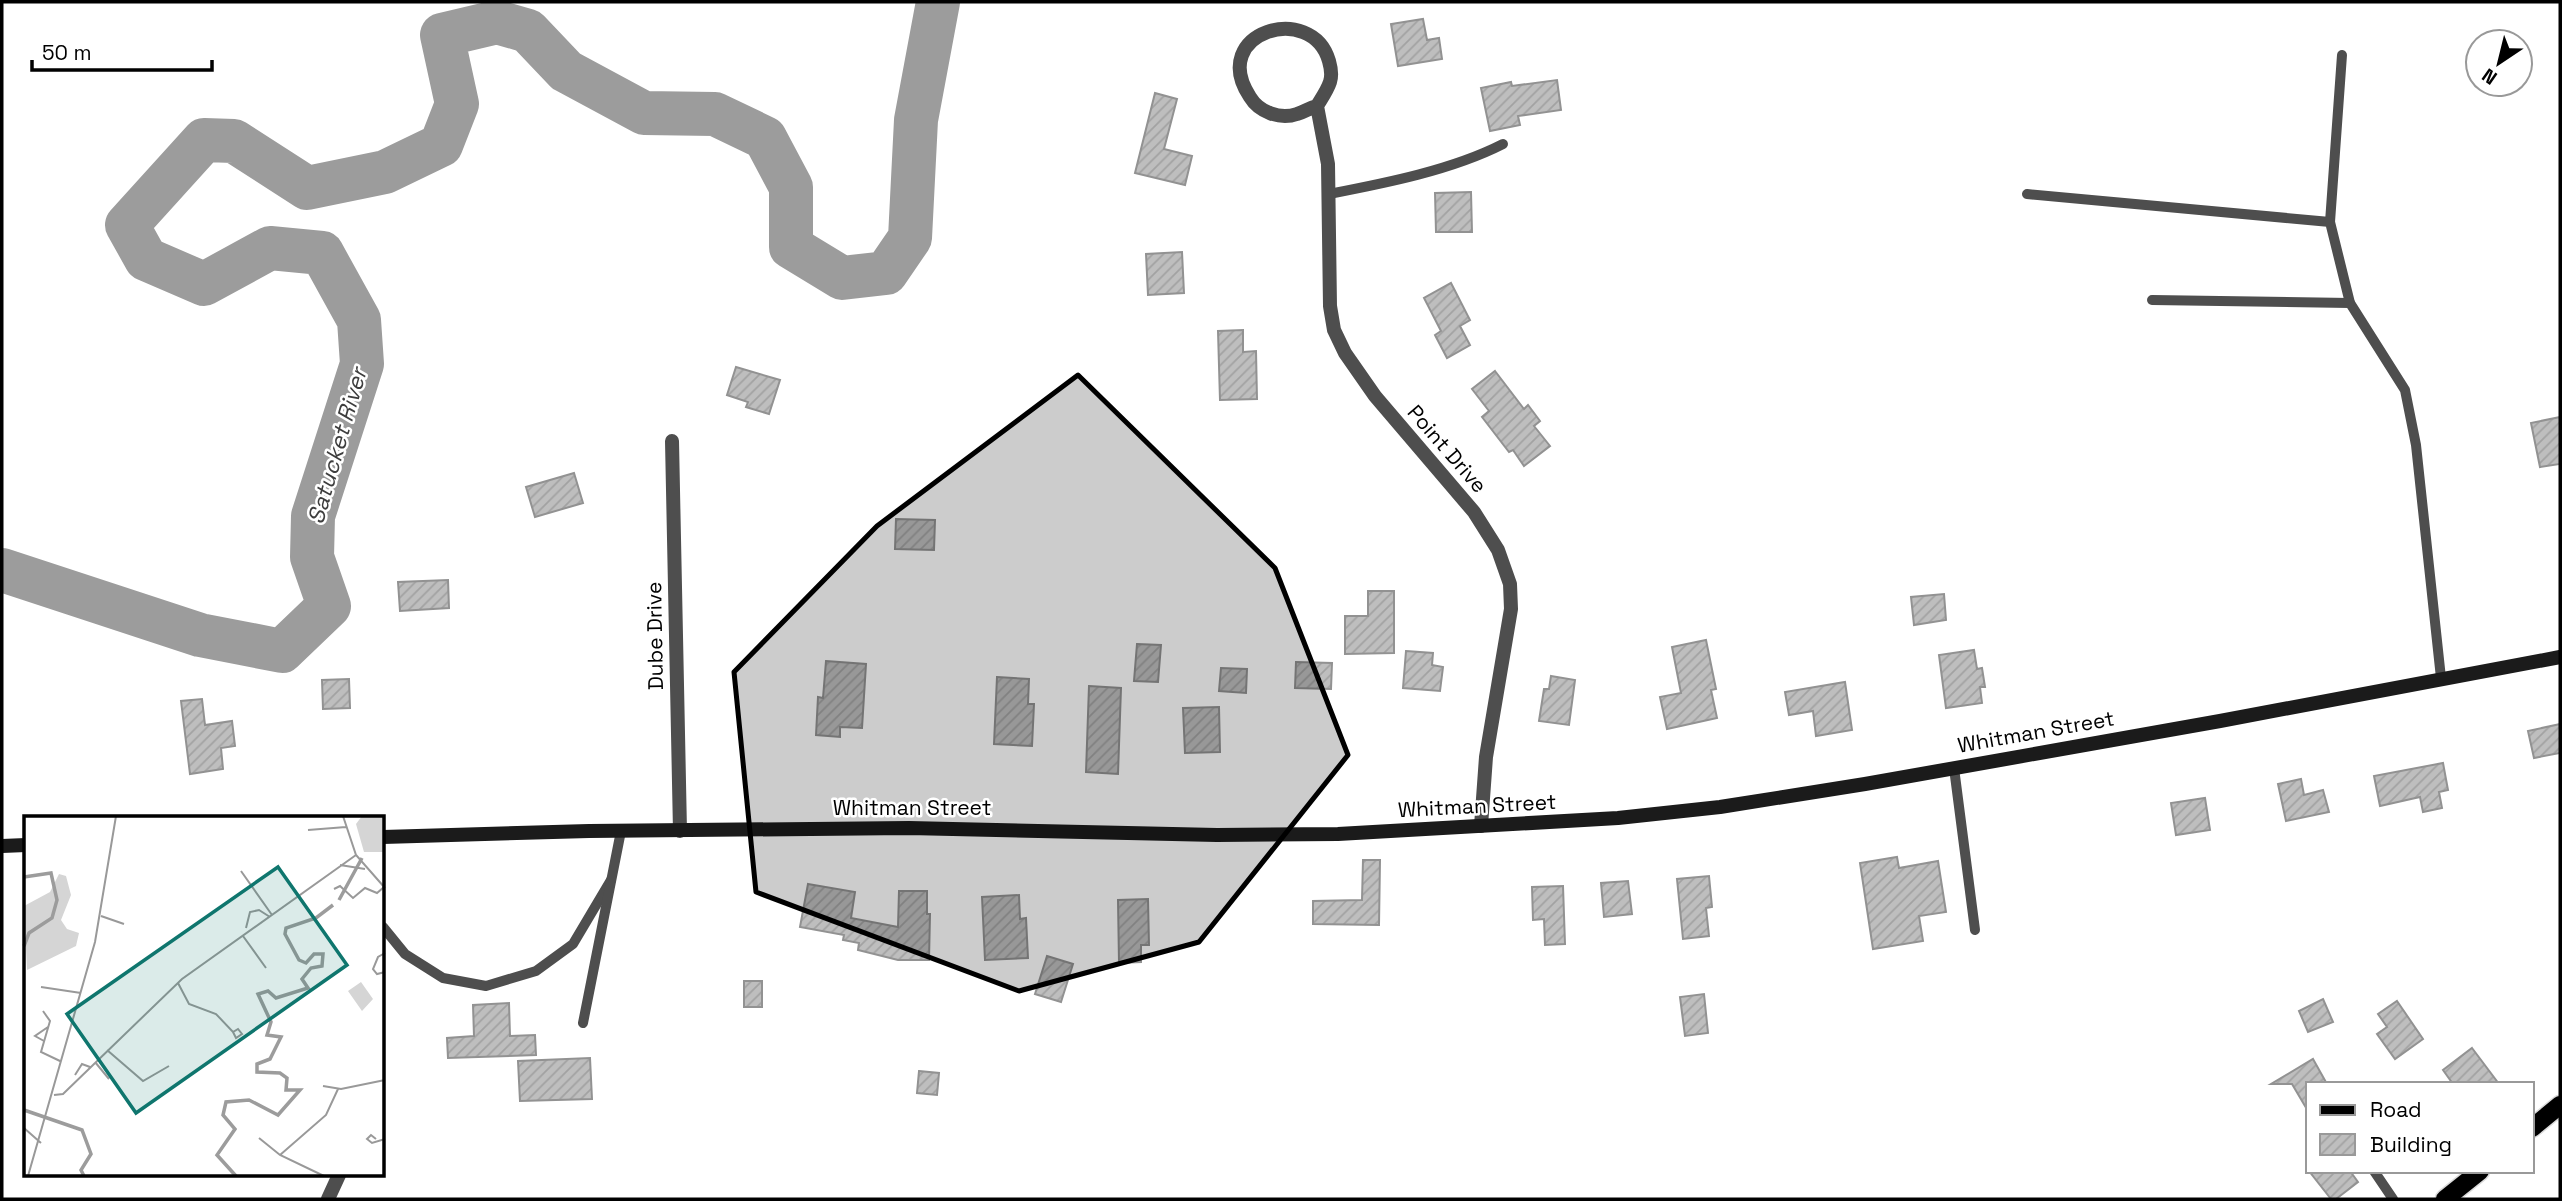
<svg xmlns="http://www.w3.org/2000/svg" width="2562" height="1201" font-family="'Space Grotesk',sans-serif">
<defs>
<pattern id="building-hatch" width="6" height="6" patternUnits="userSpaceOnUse" patternTransform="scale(1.75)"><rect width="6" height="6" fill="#bebebe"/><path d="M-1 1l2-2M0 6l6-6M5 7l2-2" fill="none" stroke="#a2a2a2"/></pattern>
</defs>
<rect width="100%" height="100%" fill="#fff"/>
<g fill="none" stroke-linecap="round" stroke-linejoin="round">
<!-- river -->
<path stroke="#9c9c9c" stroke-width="44" d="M2 570 200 635 282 651 329 606 312 557 313 516 362 364 359 320 322 253 270 248 204 284 146 259 127 225 204 140 234 141 307 188 385 172 441 145 457 104 442 35 497 22 528 31 566 71 644 113 715 114 765 138 791 187V247L842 278 886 273 910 238 916 120 938 2"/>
</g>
<!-- building -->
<g fill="url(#building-hatch)" stroke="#929292" stroke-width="2">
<path d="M1423 19 1427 40 1439 38 1442 59 1398 66 1391 24Z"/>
<path d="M1557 80 1561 110 1518 116 1520 125 1490 131 1481 88 1511 82 1512 86Z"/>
<path d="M1155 93 1177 99 1164 149 1192 156 1185 185 1135 173Z"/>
<path d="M1471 192 1472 232H1436L1435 193Z"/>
<path d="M1182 252 1184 293 1148 295 1146 254Z"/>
<path d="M1451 283 1470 320 1460 326 1470 345 1447 358 1435 335 1441 331 1424 298Z"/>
<path d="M1243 330V352L1256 351 1257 399 1220 400 1218 331Z"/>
<path d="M736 367 780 380 769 414 746 407 748 402 727 395Z"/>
<path d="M1495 371 1524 409 1528 405 1540 421 1534 426 1550 446 1524 466 1513 450 1509 452 1482 417 1489 411 1472 389Z"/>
<path d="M2560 417V464L2540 467 2531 423Z"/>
<path d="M574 473 583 503 535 517 526 487Z"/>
<path d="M896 519 935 520 934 550 895 549Z"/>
<path d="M448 580 449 608 400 611 398 582Z"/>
<path d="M1368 591H1394V653L1345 654V616H1368Z"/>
<path d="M1944 594 1946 620 1914 625 1911 597Z"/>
<path d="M1706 640 1716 689 1711 690 1717 718 1667 729 1660 697 1681 693 1672 647Z"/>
<path d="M1137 644 1161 645 1158 682 1134 681Z"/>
<path d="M1974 650 1977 669 1982 668 1985 687H1980L1982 703 1946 708 1939 655Z"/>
<path d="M1406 651 1433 653 1432 665 1443 667 1440 691 1403 688Z"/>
<path d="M826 661 866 664 862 728 840 727V737L816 735 818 697 823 698Z"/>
<path d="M1296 662 1332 663 1331 689 1295 688Z"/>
<path d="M1221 668 1247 669 1246 693 1219 691Z"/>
<path d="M1551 676 1575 680 1569 725 1539 721 1544 689H1549Z"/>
<path d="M997 677 1029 679 1028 704H1034L1032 746 994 744Z"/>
<path d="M349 679 350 708 323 709 322 680Z"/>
<path d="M1845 682 1852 730 1816 736 1813 711 1789 715 1785 692Z"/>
<path d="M1089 686 1121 688 1118 774 1086 772Z"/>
<path d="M202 699 205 725 232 721 235 746 221 748 223 769 190 774 181 701Z"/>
<path d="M1219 707 1220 752 1185 753 1183 708Z"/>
<path d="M2560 724V753L2534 758 2528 731Z"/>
<path d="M2443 763 2448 790 2439 792 2442 808 2423 812 2420 797 2380 806 2374 776Z"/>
<path d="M2301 779 2304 795 2323 790 2329 812 2286 821 2278 784Z"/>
<path d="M2205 798 2210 830 2176 835 2171 803Z"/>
<path d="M1897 857 1899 868 1938 861 1946 912 1919 916 1923 941 1873 949 1860 863Z"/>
<path d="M1363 860H1380L1379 925 1313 924V901L1362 900Z"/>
<path d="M1709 876 1712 907 1706 908 1709 936 1683 939 1677 879Z"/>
<path d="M1628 881 1632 914 1604 917 1601 883Z"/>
<path d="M808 884 855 892 851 918 898 927 899 891H927V914H930L929 960H898L858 950 859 943 843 940 844 935 800 927Z"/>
<path d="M1563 886 1565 944 1545 945 1544 919 1533 920 1532 887Z"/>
<path d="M1019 895 1020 919 1026 918 1028 958 985 960 982 897Z"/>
<path d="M1148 899 1149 945H1141V962L1119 963 1118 900Z"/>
<path d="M1047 956 1073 964 1061 1002 1035 994Z"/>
<rect x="744" y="981" width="18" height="26"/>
<path d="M1704 994 1708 1033 1685 1036 1680 997Z"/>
<path d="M2323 999 2333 1022 2308 1032 2299 1011Z"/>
<path d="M2397 1001 2423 1039 2395 1059 2377 1034 2387 1027 2378 1014Z"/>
<path d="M509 1003 510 1036 535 1035 536 1055 448 1058 447 1038 474 1036 473 1005Z"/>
<path d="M2472 1048 2499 1084H2453L2443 1070Z"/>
<path d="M590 1058 592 1099 520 1101 518 1061Z"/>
<path d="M2313 1059 2327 1084H2308V1111L2292 1084H2271Z"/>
<path d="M919 1071 939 1073 937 1095 917 1093Z"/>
<path d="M2309 1171H2350L2358 1182 2336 1199H2331Z"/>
</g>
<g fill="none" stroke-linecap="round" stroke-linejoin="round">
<defs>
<g id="primary">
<path d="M2532 1128 2560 1105"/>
<path d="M2445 1199 2480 1171"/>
</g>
</defs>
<!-- primary casing -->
<use href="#primary" stroke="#dbdbdb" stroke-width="21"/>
<!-- lane -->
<g stroke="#4e4e4e" stroke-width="10">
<path d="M1329 194C1386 183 1452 170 1503 144"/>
<path d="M2027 194 2330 222 2350 303 2405 390 2416 445 2441 678"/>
<path d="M2330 222 2342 55"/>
<path d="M2152 300 2350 303"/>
<path d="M1954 768 1975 930"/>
<path d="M383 927 405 954 443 978 486 986 536 971 573 944 611 880"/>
<path d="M583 1023 621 831"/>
<path d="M2374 1171 2393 1199"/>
</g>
<!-- street -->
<g stroke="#4e4e4e" stroke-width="14">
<path d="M1317 106C1321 99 1327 91 1330 82 1332 76 1331 68 1329 61 1312 1 1207 32 1250 97 1259 112 1280 120 1297 114 1304 112 1309 108 1317 106L1328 164 1330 306 1334 330 1345 353 1375 396 1474 512 1498 550 1510 584 1511 609 1486 757 1481 826"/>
<path d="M672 441 680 831"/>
<path d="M328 1199 339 1175"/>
</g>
<!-- secondary -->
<g stroke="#1b1b1b" stroke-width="14">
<path d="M383 837 589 831 909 828 1217 835 1338 834 1618 818 1720 807 1865 784 2220 721 2560 657"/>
<path d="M2 846 26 845"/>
</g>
<!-- primary -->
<use href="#primary" stroke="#000" stroke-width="18"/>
</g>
<!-- marked area -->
<path fill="#000" fill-opacity="0.2" stroke="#000" stroke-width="5" stroke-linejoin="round" d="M1078 375 1275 568 1348 755 1199 942 1019 991 756 892 734 672 877 526Z"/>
<g text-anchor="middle" stroke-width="5" stroke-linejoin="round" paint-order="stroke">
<!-- street labels -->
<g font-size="21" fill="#000" stroke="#fff">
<text transform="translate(1447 449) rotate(49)" y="7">Point Drive</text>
<text transform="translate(655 636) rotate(-91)" y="7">Dube Drive</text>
<text transform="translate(2036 732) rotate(-10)" y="7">Whitman Street</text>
<text transform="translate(1477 806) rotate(-3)" y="7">Whitman Street</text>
<text x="912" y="815">Whitman Street</text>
</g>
<!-- water labels -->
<g font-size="23" font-style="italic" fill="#3d3d3d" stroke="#fff">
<text transform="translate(337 446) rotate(-74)" y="8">Satucket River</text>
</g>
</g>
<!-- overview -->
<g transform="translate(24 816)">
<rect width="360" height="360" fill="#fff"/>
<path d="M338 0H360V36H340L332 8Z" fill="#d5d5d5"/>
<path d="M35 58 42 60 47 79 37 104 43 113 55 117 52 130 3 154 0 90 26 76ZM337 166 349 183 338 195 324 175Z" fill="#d5d5d5"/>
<path fill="none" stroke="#9c9c9c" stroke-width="3.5" d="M0 61 27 57 33 84 28 102 5 117 0 130M315 84 338 42M0 294 58 314 67 338 57 354 60 360M212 360 193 339 211 313 199 299 202 286 225 284 254 299 276 274H262L263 262 256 257 233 256V248L246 243 257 221 243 219 247 206 234 178 244 175 252 182 284 172 278 163 287 152 298 150 299 138H290L282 147 275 144 261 118 262 112 292 102 309 89"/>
<path fill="none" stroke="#999" stroke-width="2" d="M319 0 332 39 361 72M284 14 322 11M316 49 341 53M217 55 248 99M310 73 316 70 329 82 341 72 353 77 360 71M77 100 100 108M222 112 226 96 235 94 246 101M219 120 242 152M361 137 354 141 349 153 353 158 361 156M154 167 165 188 192 198 209 216 214 213 218 218 212 222 209 216M17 171 57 177M19 195 26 205 17 236 36 245M20 225 11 220 24 211M83 234 119 265 145 250M71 246 85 263M51 259 58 248 66 251M299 270 317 273 361 264M30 279 39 278 158 163 332 39M0 312 17 327M235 322 256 339 300 360M352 323 347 319 343 323 348 327 361 323M256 339 302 299 314 273M4 360 71 126 92 0"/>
<path fill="#0f766e" fill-opacity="0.15" stroke="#0f766e" stroke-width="3.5" d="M254 51 323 149 112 297 43 198Z"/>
<rect width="360" height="360" fill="none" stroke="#000" stroke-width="3.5"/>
</g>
<!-- border -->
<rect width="2562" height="1201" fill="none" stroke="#000000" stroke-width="7"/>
<!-- legend -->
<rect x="2306" y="1082" width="228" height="91" fill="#ffffff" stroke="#999999" stroke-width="2"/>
<rect x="2320" y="1105" width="35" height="10" fill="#000000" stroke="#999999" stroke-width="2"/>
<text x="2370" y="1117" font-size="21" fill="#000000">Road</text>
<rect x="2320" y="1134" width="35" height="21" fill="url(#building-hatch)" stroke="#999999" stroke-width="2"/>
<text x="2370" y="1152" font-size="21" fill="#000000">Building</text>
<!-- north arrow -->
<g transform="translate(2499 63) rotate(215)"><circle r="33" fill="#ffffff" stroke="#999999" stroke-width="2"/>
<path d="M0-5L12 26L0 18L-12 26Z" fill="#000000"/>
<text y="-10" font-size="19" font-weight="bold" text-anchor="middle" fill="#000000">N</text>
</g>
<!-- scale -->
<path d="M32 60v10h180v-10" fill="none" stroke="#000000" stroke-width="3.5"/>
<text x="42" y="60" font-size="21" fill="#000000" stroke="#ffffff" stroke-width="5" paint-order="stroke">50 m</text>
</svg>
